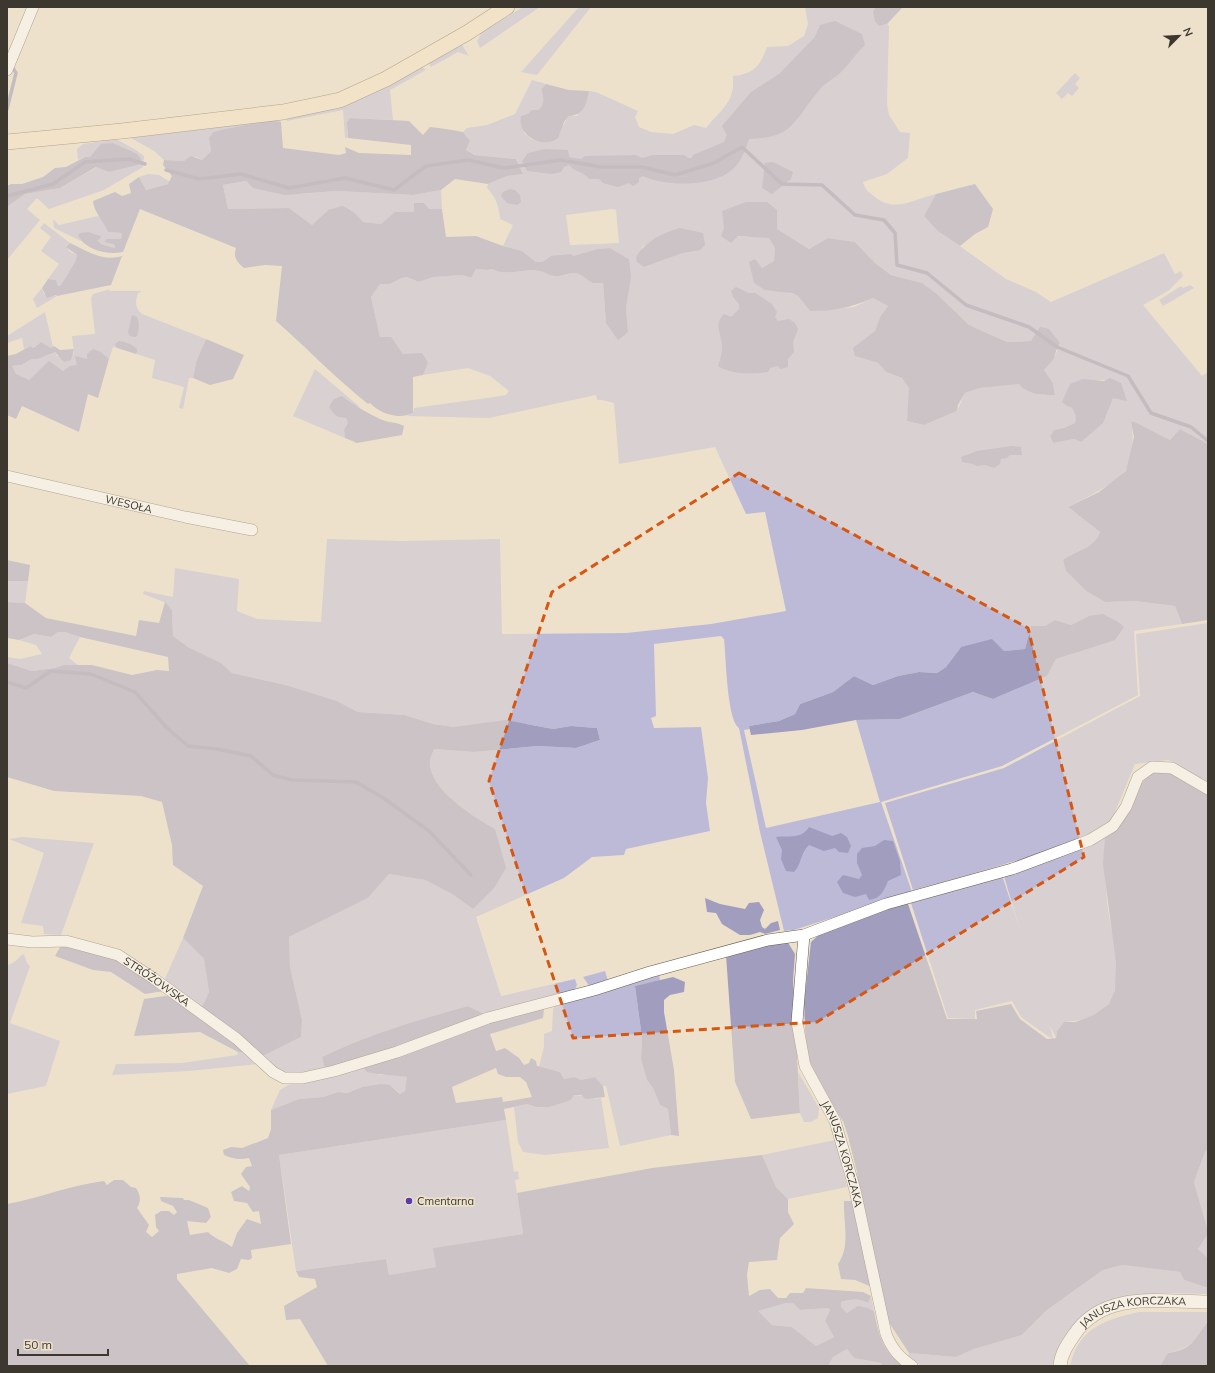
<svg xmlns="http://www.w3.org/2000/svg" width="1215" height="1373" font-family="Mulish,sans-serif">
<rect width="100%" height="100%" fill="#eee1cc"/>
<!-- green -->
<g fill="#bdbad8" fill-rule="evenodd">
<path d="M523 7H540L480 48 477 41 482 32Z"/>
<path d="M579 7H591L537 75 521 72Z"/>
<path d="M805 7H876L873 11 879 26 887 24 889 26 887 104 889 115 900 132 910 133 908 158 887 174 863 182C865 189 868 192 874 196 894 214 914 199 936 194L924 216 940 232 1006 279 1036 292 1051 302 1164 253 1175 274 1181 271 1183 276 1168 291 1143 305 1202 376 1208 372V444L1180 429 1170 440 1135 422H1131C1134 436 1133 457 1126 470 1119 482 1081 500 1068 507L1100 532C1093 550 1077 549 1063 560L1066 571 1086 591 1105 602 1135 601 1175 606 1182 624 1134 631 1138 695 1002 766 881 802 912 892 794 930 784 931 760 832 739 728C727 720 726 656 724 639L721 636 654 644 656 716 651 718 654 728 701 727 708 778 706 803 710 831 626 849 624 855 592 857 564 878 476 917 501 996 575 979 577 985 574 991 502 1010 482 1013 468 1006C418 1020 369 1034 322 1057L325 1069 282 1076 261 1057 301 1037 302 1020 290 967 289 937 368 898 389 874 425 880 452 894 473 909 495 829C474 817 428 789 430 761 430 757 433 753 434 749L474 752 538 746 576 748 600 740 597 728 571 726 553 729 527 724 454 727 433 724 406 715 358 712 337 701 286 685 232 673 221 663 188 647 173 636 172 610 164 602 143 594 144 591 173 597 175 568 239 579 237 611 257 619 321 622 327 539 402 541 500 539 502 634 626 633 711 624 786 611 765 512 746 514 715 447 619 464 614 403 602 400H597L596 395 489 418 407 416 413 413 414 408 494 397 506 395 509 391 490 376 468 368 423 375 428 363 403 354 397 346 380 337 371 297 380 284H390L402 278 407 277 419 282 433 277 462 275 471 278 476 269 488 270 492 269C507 277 524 268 540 271 546 272 550 276 555 276 562 277 568 273 574 273 582 273 587 281 593 283 596 283 600 283 603 283L606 323 628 332 626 307 629 259 610 248 597 249 573 256H551L542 262H536L522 251 503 246 513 225 500 219C499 207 496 197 487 188L488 184 507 176 523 174 516 159 476 155 466 150 470 141 463 132 467 128 487 125 515 114 532 80 546 84 541 89C544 97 545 105 538 110H532L524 133 531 139 542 142 562 127 569 116H577L589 91 596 92 638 111 635 117 639 127 651 132 673 134 694 125 706 128C722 108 735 103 733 76 754 74 760 66 767 47L788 46 804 36 808 24ZM612 209 616 210 619 243 570 245 566 215ZM777 210V229L809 249 828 238 855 242 875 263 891 275 922 283 937 294 969 325 1007 342 1031 341 1040 328 1060 343 1054 359 1044 370 1053 383 1055 395C1042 395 1027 395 1019 383L980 388 965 393 957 411 924 425 907 421 910 388 902 378 886 372 878 363 855 356 875 331 880 317 888 306 873 298 854 307 810 311 798 296 783 291 749 262 762 268 774 261 775 248 769 237 721 236 724 228ZM651 242 683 253 644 267 642 247ZM1096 380H1106L1113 398C1106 413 1094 430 1081 442L1074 439 1053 443 1050 436 1054 430 1064 428 1075 423 1076 416 1072 408 1067 406ZM1089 616 1072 654 1056 659 1047 676 993 699 973 692 900 719 856 720 880 802 766 828 744 730 750 729 749 726 779 721 795 714 800 704 833 692 854 676 873 685 898 676 919 672 937 673 946 667 961 647 1004 651 1025 649 1031 626H1045L1055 620 1071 625Z"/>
<path d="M457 44 462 45 469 56 458 52 431 67 428 61Z"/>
<path d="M420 66 426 70 390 90 393 120 350 118 347 132 348 138H345L343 110 287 121V117Z"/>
<path d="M1075 73 1080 78 1075 84 1079 88 1072 96 1068 93 1062 99 1056 93Z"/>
<path d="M277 118 281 122 271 120 213 132 209 138 211 151 202 160 196 157 184 161 164 160 154 151 131 138Z"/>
<path d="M116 139 136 150 144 156 143 167 104 190 49 209 37 198 27 209 40 220 7 260V207L25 194 60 188 97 167 109 172 138 165 136 153 113 143 90 157H85L78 160 77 149 83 144Z"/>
<path d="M148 174 159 175 170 182 168 184 146 190 139 177Z"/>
<path d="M246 181 253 188 303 194 337 191 413 195 441 190 442 209H429L414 204V212L396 213 381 224 363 222 355 213 328 210 312 225 289 208 228 209 223 185Z"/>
<path d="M98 216 105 223 108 232 122 233 121 239H106L110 244 115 245V248L107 247 96 240 78 236 81 241 54 228 53 219 59 225Z"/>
<path d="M44 223 70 243 66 246 70 252 77 255 75 262 61 285 58 286 56 280 48 279 59 264 41 251 51 237 40 228Z"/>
<path d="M1190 285 1194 288 1163 306 1159 300 1181 286 1183 288Z"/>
<path d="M42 288 44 294 57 296 37 308 33 299Z"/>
<path d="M110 289 109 291H142L138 293C135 302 135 308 142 314L206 339 196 362 193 378H189L183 409 179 408 184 387 152 378 155 360 136 354 137 352 116 344 117 348 113 347 109 359 101 352 88 359 76 360 78 365 63 371 49 362 28 381 16 374 11 366 21 365 32 359H38L55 352 57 356 74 353 72 336 95 334 91 298 93 294Z"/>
<path d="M45 312 53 347 51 348 41 342 32 348 30 346 24 349 22 338 7 343V336Z"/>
<path d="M315 369 361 408 350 404 329 407C334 415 336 418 346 418L349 423 344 430 345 438 293 416Z"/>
<path d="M7 581H28L25 603 7 602Z"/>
<path d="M1208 623V782L1168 760 1135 764 1112 819C1098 832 1076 840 1058 846 1011 864 962 877 913 890L885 803 1004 768 1140 696 1136 634Z"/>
<path d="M58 632H65L80 637 69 658 78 665H63L55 668 32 671 7 663V657L20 659 42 654 36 645 19 640 34 634 51 637Z"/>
<path d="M1105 836C1104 861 1105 885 1108 909 1112 938 1125 975 1110 1002 1102 1017 1079 1021 1064 1022L1057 1031 1056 1038 1050 1026 1053 1038 1049 1037 1021 1017 1012 1001 975 1010V1019L948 1018 910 900 1002 875 1021 933 1003 873Z"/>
<path d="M22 837 94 843 61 935 44 934 43 926 21 923 44 853 9 839Z"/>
<path d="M183 938 204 959 209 992 201 1009 164 981Z"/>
<path d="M24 954 27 963 30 966 10 1023 60 1041 46 1086 7 1094V965C17 963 19 955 24 954Z"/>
<path d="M605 971 608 981 590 987 583 977Z"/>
<path d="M659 974 660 981 635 986 642 1038 641 1059 647 1080 653 1088 660 1105 668 1109 671 1135 620 1146 606 1086H603L595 1077 581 1080 574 1077 564 1079 560 1072 539 1067 544 1046V1034L552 1031 553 1009 555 1006Z"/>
<path d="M238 1052 247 1053 258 1064 189 1071 112 1075 116 1064 182 1063 237 1055Z"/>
<path d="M361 1064 380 1075 390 1074 408 1077 405 1091 401 1094 390 1085 362 1087 347 1093 338 1092 323 1097 299 1099 271 1110 280 1090 288 1085Z"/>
<path d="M798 1072 819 1108 818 1118 811 1122H804L800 1113Z"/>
<path d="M574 1095C583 1095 592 1100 601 1098L609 1148 545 1155 523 1152 518 1142 514 1107 527 1104 536 1107 571 1100Z"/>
<path d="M506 1120 514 1172 518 1171 519 1179 515 1180 523 1234 434 1248 436 1267 389 1275 386 1259 296 1271 279 1155Z"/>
<path d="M835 1140 847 1187 788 1199 776 1187 762 1155Z"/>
<path d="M1208 1149V1231L1194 1182 1205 1152Z"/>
<path d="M1208 1234V1258L1198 1249Z"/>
<path d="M1123 1265 1180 1272 1184 1280 1208 1288V1294C1155 1293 1095 1286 1063 1340 1059 1347 1057 1358 1055 1366H922L907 1357 909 1353 956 1357 974 1349 1022 1335 1047 1310 1103 1270Z"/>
<path d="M871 1296 874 1311 868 1308 847 1313 841 1307V1302C852 1299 858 1298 868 1303Z"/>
<path d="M786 1303H793L800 1310 828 1308 830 1310 825 1321 834 1337 816 1346 792 1327 772 1325 757 1311Z"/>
<path d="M1139 1312H1208C1208 1334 1188 1350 1168 1353L1160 1366H1070C1079 1327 1105 1320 1139 1312Z"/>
<path d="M847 1349 854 1358 881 1363 882 1366H828L833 1357Z"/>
</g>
<!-- forest -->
<g fill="#a19dbf" fill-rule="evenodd">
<path d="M876 7H903L887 24 879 26 875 21 873 11Z"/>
<path d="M835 21 862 34 865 45C855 54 849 65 840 73 832 80 823 84 817 93 807 104 796 125 783 132 772 138 761 138 749 139 746 148 742 159 736 166 717 188 667 187 643 176L639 178V182L633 186 629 183 618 187 603 183 599 179H589C584 172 575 172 569 165L564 167 561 172 552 174 527 171 522 161 528 153 545 149 568 150 569 157 581 159 585 156 636 155 642 158 653 155H684L688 158H692L693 155 724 142 727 135 722 126 751 92 779 74 815 37 820 25Z"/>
<path d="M546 84 569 90 589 91C586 105 584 115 569 116L564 122 558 138C542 150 517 135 521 116L528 114 532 110H538C545 105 544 97 541 89Z"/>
<path d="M350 118 409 121 423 135 430 127C442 128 452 130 463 132L470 141 466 150 475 155 516 159 523 174 507 176 488 184 455 179 441 190 413 195 337 191 285 195 253 188 246 181 223 185 228 209 289 208 312 225 328 210 343 206 355 213 363 222 381 224 395 212H414V203H424L429 209H442L446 237 476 236 503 246 522 251 536 262H542L551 256 571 254 573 256 597 249 610 248 629 259 631 277 626 307 628 332 618 340 606 323 603 283C600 283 596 283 593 283 587 281 582 273 574 273 568 273 561 277 555 276 550 276 545 272 540 271 524 268 507 277 492 269L488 270 476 269 471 278 462 275 433 277 419 282 407 277 402 278 390 284H380L371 297 380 337H391L403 354 422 353 428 363 423 375 413 377V413C400 420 380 414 370 403L368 404C335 378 307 348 276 321L282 266 265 265 244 268C237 262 233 258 236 248L140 209 123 252C108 255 87 251 78 236L80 233 88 232 101 236 100 239 97 240C101 245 108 247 115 248V245L105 242 106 239H121L122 233 108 232C104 221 94 213 93 201L115 192 122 196 131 193 129 184 139 177 146 190 168 184 172 176 163 165 164 160 184 161 191 156 202 160 211 151 209 138 213 132 225 129 271 120 281 122 283 148 339 155 346 153 345 147 359 153 411 155V145L348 138 347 123Z"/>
<path d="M113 143 136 153 141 159 138 165 109 172 96 167 60 188 25 194 7 207V186L11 184H22L43 177 55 168 66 167 85 157H90L101 144Z"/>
<path d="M773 162 793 172 791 179 772 194 762 188 765 163Z"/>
<path d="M975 184 993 209 988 227 975 234 960 246 938 231 924 216 936 194Z"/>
<path d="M510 189 515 190 520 195 521 202 517 205 507 203 501 196 503 192Z"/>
<path d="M746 202H767L777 210V229L809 249 828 238 855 242 875 263 891 275 922 283 937 294 969 325 1007 342 1031 341 1040 327 1049 329 1060 343 1056 351 1054 359 1044 370 1053 383 1055 395C1042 395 1028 395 1019 384L980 388 965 393 958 405 957 411 924 425 907 421 909 388 902 378 886 372 878 363 855 356 853 348 875 331 880 317 888 306 873 298C850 308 834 311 810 311L798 296 791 293 765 290 754 283 749 262 755 259 762 268 774 261 775 248 769 238 738 236 731 243 721 236 724 228 722 211Z"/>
<path d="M680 228 703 233 705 245 700 250 683 253 644 267 637 262 636 257C646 241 662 233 680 228Z"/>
<path d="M70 243C87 251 103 262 122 256L111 285 57 296 56 295 47 298 42 288 48 279 56 280 58 286 61 285 75 262 77 255 66 247Z"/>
<path d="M736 287 749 293H755L772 304 777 312 775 317 778 321 789 319 795 323 798 329 793 342 794 352 788 359V367L780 369 778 366 770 368 768 372C751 374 732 375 718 366 720 360 722 354 722 347 722 334 713 325 724 314L731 317 739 309V304L733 297 731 291Z"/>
<path d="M132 315 136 316C140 322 139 328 137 336L135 337 130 336 128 332Z"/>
<path d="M206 339 244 355 233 379 210 385 193 378 196 362Z"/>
<path d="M119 341C127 342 131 344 137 349V352L136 354 117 348 115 344Z"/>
<path d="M41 342 51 348 54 346 60 350 74 349 71 360 64 362 55 352 38 359H32L21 365 12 366 16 374 29 380 49 361 63 371 70 366 77 365 75 356 87 359V354L93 349 101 352 109 359 98 398 88 394 79 432 22 406 16 419 7 415V356L16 354 30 346 33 348Z"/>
<path d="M1110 378 1121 383 1127 401 1113 398 1103 423 1081 442 1074 439 1053 443 1050 436 1054 430 1064 428 1075 423 1076 416 1072 408 1067 406 1062 402 1070 384 1083 379 1104 381Z"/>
<path d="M342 396C350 403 369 414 380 419 388 423 397 422 404 426L402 435 357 443 345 438 344 430 348 423 346 418C336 418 334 415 329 407L334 399Z"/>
<path d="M1131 422H1135L1170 440 1180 429 1208 444V620L1182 624 1175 606 1135 601 1105 602 1086 591 1066 571 1063 560C1076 550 1094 549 1100 532L1068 507 1099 492 1126 471 1134 437Z"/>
<path d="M1012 446 1021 447 1022 455H1010L1007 458 1001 459 1000 464 994 468 985 465 977 466 973 464 962 462 961 457 977 451Z"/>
<path d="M7 560 30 565 28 581H7Z"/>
<path d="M7 602 25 603 46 618 136 636 139 620 159 623 165 602 172 610 173 636 188 647 221 663 232 673 286 685 337 701 358 712 405 715 433 724 454 727 506 720 553 729 571 726 597 728 600 740 576 748 538 746 474 752 434 749C433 753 430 757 430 761 428 789 474 817 495 829L506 868 494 888 473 909 452 894 425 880 389 874 368 898 289 937 290 967 302 1020 301 1037 261 1057 201 1009 209 992 204 959 183 938 203 886 173 865 172 845 162 802 141 796 54 791 7 777V663L32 671 55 668 63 665H92L132 675 157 670 169 671 168 657 80 637 65 632H58L51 637 34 634 19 640 7 638Z"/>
<path d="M1103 614 1118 622 1124 627 1115 640 1056 659 1047 676 993 699 973 692 900 719 856 720 802 730 751 735 749 726 779 721 795 714 800 704 833 692 854 676 873 685 898 676 919 672 937 673 946 667 961 647 992 639 1004 651 1025 649 1031 626H1045L1055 620 1071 625 1089 616Z"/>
<path d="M1153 771 1173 772 1208 796V1149L1205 1152 1194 1182 1208 1231V1234L1198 1249 1208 1258V1288L1184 1280 1180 1272 1123 1265 1103 1270 1047 1310 1022 1335 974 1349 956 1357 909 1353 886 1318 861 1208 857 1172 848 1136 843 1121 829 1102 816 1077 806 1051 804 1003 811 942 823 931 907 901 947 1019H977L976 1011 1011 1004 1020 1019 1047 1039 1056 1038 1057 1031 1064 1022H1075L1094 1015 1109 1004 1115 990 1116 963 1103 864 1105 836 1138 787Z"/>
<path d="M809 827 832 836 841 833 847 837 851 846 848 853 839 852 835 848 824 851 809 845C800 853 802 864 794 872L786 871 781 859 782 850 776 837C789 835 801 840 809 827Z"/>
<path d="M884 840 893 841 900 861 901 875 888 881C884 891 880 899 869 900L866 894 855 897 843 893 837 882 843 875 859 879 862 875 857 863V854L862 848 875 846Z"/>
<path d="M705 898 720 904 745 909 749 903 759 902 764 910 760 920 762 927 765 929 771 923 778 921 780 930 765 934 760 932 750 935H740L722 924 716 913 707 912Z"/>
<path d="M787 941 795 954 793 980 800 1113 751 1119 735 1082 726 955Z"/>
<path d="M62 944 117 958 164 991 145 994 111 972 93 970 55 956Z"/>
<path d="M673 977 685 982 684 992 670 995 664 1000V1012L674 1070 679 1136 671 1135 668 1109 660 1105 653 1088 647 1080 641 1059 642 1038 635 986Z"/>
<path d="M165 996 173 997 247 1053 238 1052 200 1032 134 1036 144 999Z"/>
<path d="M468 1006 482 1013 502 1010 544 1009 543 1018 490 1034 496 1051 505 1048 519 1058 524 1065 529 1063 531 1058 536 1061 537 1066 560 1072 564 1079 574 1077 581 1080 595 1077 603 1086 605 1097 586 1099 581 1095H574L571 1100 549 1107H536L527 1104 504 1109 506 1120 279 1155 291 1244 251 1250 252 1258 249 1260 241 1259 237 1269 229 1273 212 1268 177 1274V1279L250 1366H7V1204C40 1198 70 1185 104 1181L107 1185 114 1180H123L131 1187 136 1188C141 1196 141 1201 137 1208L149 1225 146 1232 152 1237 159 1231 156 1227 155 1215 161 1211H169L174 1215 177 1212 173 1206 161 1201 160 1197 183 1198 184 1200H189L208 1208 211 1217 206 1223 187 1221 190 1235 208 1232C215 1239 224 1241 232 1247L237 1233 247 1219 261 1224 259 1211 253 1212 247 1203 234 1201 231 1192 242 1186 249 1191 250 1187 241 1174 246 1167 252 1166 249 1158C240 1160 233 1159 224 1155L223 1150 231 1147 242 1148 268 1138 271 1129V1110L299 1099 323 1097 338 1092 347 1093 362 1087 381 1084 390 1085 400 1094 405 1091 407 1077C394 1075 380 1075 367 1072L358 1060 325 1069 322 1057C369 1034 418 1020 468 1006ZM496 1068 498 1074 506 1077H520L526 1082 532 1097 503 1102 502 1097 456 1103 452 1087Z"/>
<path d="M762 1155 776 1187 788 1199V1212L794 1224 780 1238 777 1260 749 1262 747 1275 749 1296 760 1290 770 1289 778 1298H786L790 1293H803L806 1288 863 1292 871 1296 868 1303C858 1298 852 1299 841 1302V1307L847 1313 858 1306 868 1308 874 1311C879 1336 882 1350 903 1366H882L881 1363 854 1358 847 1349 833 1357 828 1366H328L300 1319 286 1320 284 1306 317 1287 315 1279 299 1277 296 1271 386 1259 389 1275 436 1267 433 1248 523 1234 517 1193 652 1168ZM786 1303H793L800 1310 828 1308 830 1310 825 1321 834 1337 816 1346 792 1327 772 1325 758 1311Z"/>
<path d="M844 1201H852L872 1287 855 1280 841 1279 838 1264C851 1245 843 1223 844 1201Z"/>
<path d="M1208 1321V1366H1160L1168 1353C1192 1350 1195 1339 1208 1321Z"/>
</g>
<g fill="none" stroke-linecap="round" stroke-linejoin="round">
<!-- stream -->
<g stroke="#918eaf" stroke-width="3.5">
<path d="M7 109 16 73 11 65"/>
<path d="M166 170 199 179 241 174 289 188 345 178 394 190 426 166 468 160 504 168 561 160 601 167H642L675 175 714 163 742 147 782 184 822 185 855 215 884 220 895 233 897 265 927 273 966 305 1029 327 1057 347 1128 376 1151 413 1191 427 1208 441"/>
<path d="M7 196 53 184 85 162 129 159 145 164"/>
<path d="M7 682 26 688 51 671 91 674 135 692 167 728 188 746 217 749 251 756 273 775 292 780 356 782 382 797 429 831 471 875"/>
</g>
<defs>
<g id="minor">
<path d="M7 70 33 7"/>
<path id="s1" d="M7 476 185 517 252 530"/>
<path id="s2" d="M804 935 797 1022 805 1066 835 1121 855 1190 886 1334C892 1349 899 1357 912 1366"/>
<path id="s3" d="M7 939 32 942 66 941 118 955 153 978 237 1039 273 1072 284 1078H303L334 1071 397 1052 488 1018 594 990 650 972 768 940 804 935 886 904 1012 869 1090 840 1113 826 1126 807 1138 777 1152 767 1172 768 1208 789"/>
</g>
<g id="tertiary">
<path id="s4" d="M1060 1366C1061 1354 1067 1345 1074 1335 1103 1290 1162 1302 1208 1302"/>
</g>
<path id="secondary" d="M7 142 122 131 283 112 340 100 386 79 467 33 507 7"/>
</defs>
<!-- minor casing -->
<use href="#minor" stroke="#665a48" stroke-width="12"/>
<!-- tertiary casing -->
<use href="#tertiary" stroke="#665a48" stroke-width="14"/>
<!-- secondary casing -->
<use href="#secondary" stroke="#665a48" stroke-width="16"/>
<!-- minor -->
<use href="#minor" stroke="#fff" stroke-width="11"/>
<!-- tertiary -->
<use href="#tertiary" stroke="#fff" stroke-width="13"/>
<!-- secondary -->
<use href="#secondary" stroke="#f7e5c3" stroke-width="15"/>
</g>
<!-- marked area -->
<path d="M0 0H1215V1373H0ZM739 473 1028 628 1084 857 817 1022 573 1038 489 781 552 592Z" fill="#eee1cc" fill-opacity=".55" fill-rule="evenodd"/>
<path fill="none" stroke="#d75610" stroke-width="3" stroke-dasharray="8 5" stroke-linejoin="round" d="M739 473 1028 628 1084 857 817 1022 573 1038 489 781 552 592Z"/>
<!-- markers -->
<circle fill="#5a39b1" stroke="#eee1cc" stroke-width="1.5" cx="409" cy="1201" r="4"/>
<g text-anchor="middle" stroke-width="3.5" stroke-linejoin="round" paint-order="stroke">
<!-- street labels -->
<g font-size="11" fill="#3d382f" stroke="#eee1cc">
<text dy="4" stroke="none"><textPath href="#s1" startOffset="125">WESOŁA</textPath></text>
<text dy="4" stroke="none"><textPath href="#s3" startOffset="160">STRÓŻOWSKA</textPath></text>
<text dy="4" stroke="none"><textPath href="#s2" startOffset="228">JANUSZA KORCZAKA</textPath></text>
<text dy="4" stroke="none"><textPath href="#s4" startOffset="102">JANUSZA KORCZAKA</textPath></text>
</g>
<!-- poi labels -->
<g font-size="11" fill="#3d382f" stroke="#eee1cc" text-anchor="start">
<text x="417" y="1205">Cmentarna</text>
</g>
</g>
<!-- border -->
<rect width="1215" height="1373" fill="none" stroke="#3d382f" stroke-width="16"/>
<!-- north arrow -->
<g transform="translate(1179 36) rotate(66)" stroke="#eee1cc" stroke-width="3" paint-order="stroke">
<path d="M0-3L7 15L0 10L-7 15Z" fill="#3d382f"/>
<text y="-6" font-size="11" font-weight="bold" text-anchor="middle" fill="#3d382f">N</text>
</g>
<!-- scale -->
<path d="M18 1349v6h90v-6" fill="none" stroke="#3d382f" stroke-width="2"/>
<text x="24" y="1349" font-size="12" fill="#3d382f" stroke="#eee1cc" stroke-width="3" paint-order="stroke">50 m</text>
</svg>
